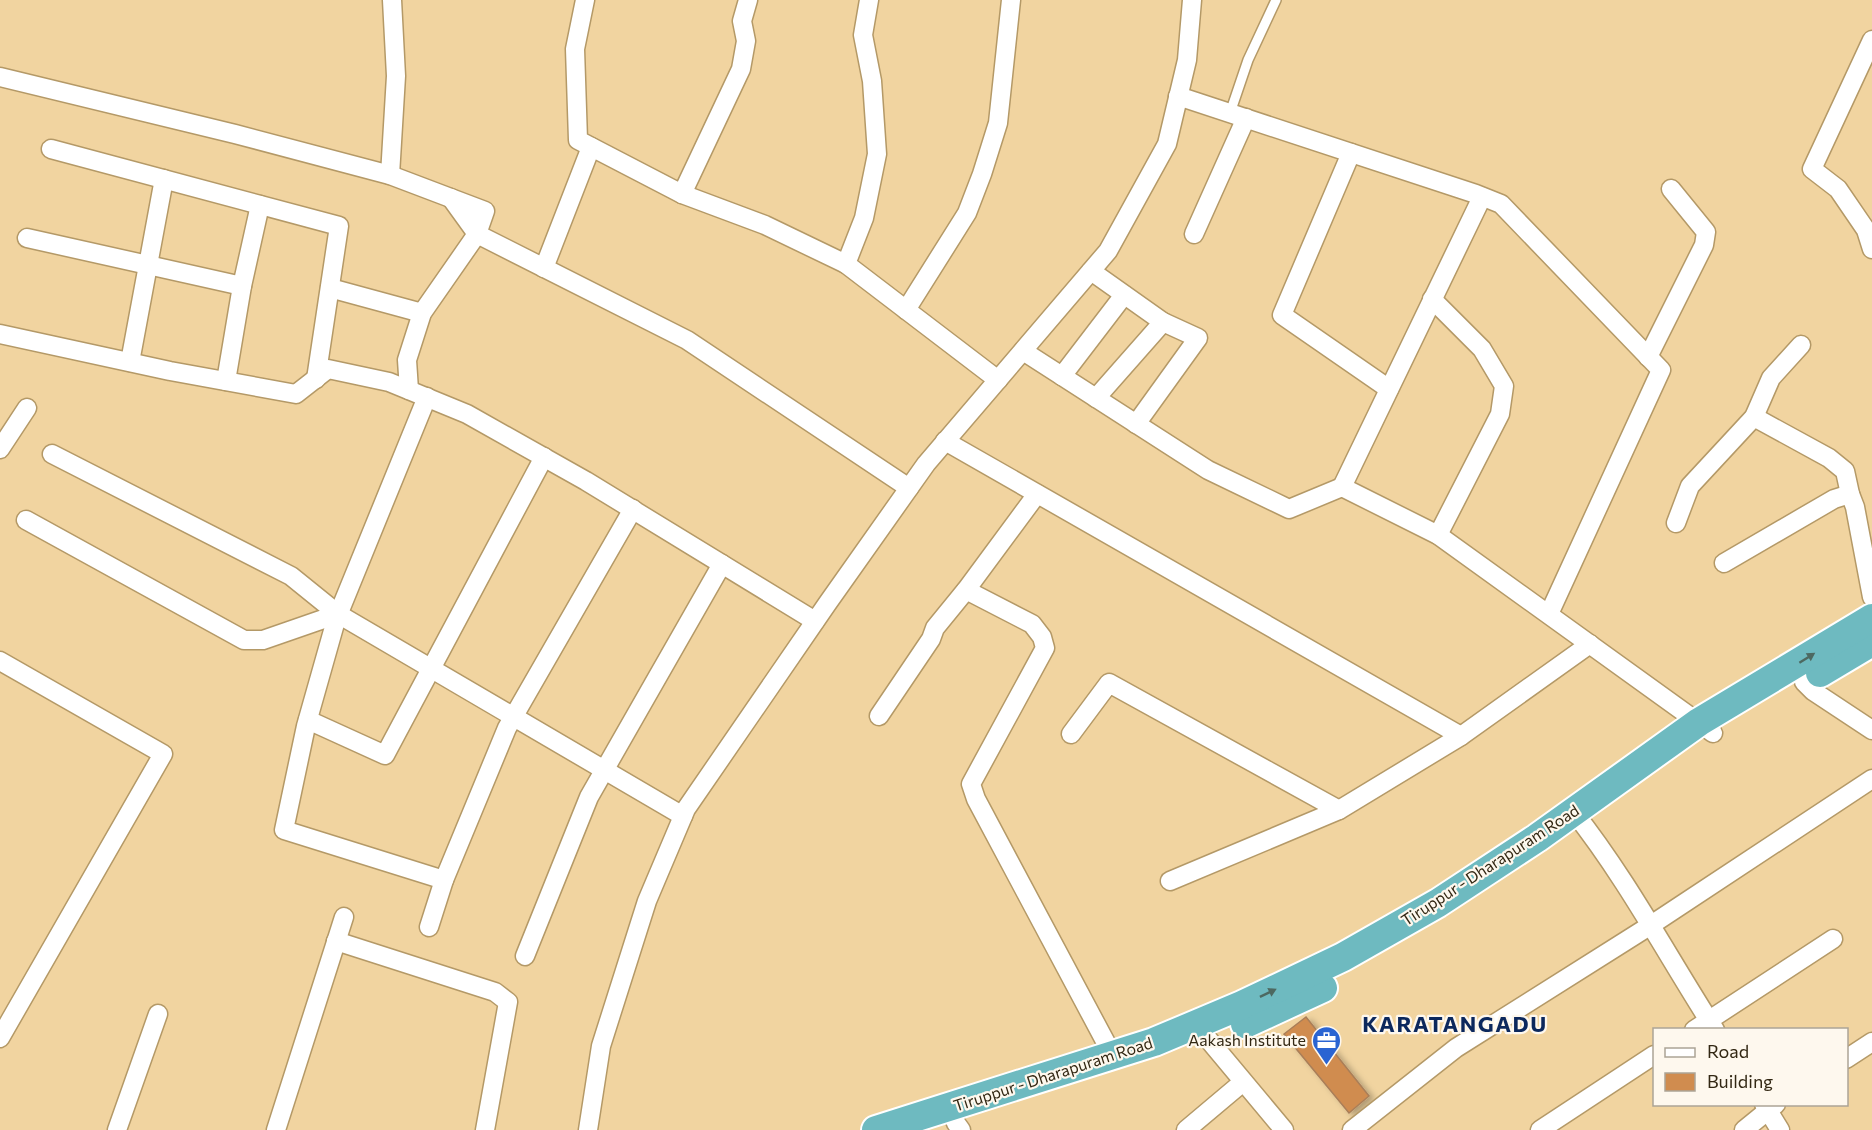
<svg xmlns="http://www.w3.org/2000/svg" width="1872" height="1130" font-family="Commissioner,sans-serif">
<defs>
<filter id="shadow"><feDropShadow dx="5" dy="3" stdDeviation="3" flood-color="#0004"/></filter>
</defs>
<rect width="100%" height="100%" fill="#f1d4a0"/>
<!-- building -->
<path fill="#d08c4f" stroke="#a97e58" stroke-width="1.5" filter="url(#shadow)" d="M1306 1017 1369 1096 1349 1113 1284 1034Z"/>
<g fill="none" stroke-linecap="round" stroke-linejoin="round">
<defs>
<path id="service" d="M1230 113 1248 60 1276 0"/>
<g id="minor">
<path d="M585 0 575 49 578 140 682 194 765 225 846 264"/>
<path d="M869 0 863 35 872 81 877 154 864 218 846 264 998 380"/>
<path d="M1872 40 1812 169 1838 189 1866 230 1872 249"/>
<path d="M0 77 235 134 390 175 485 211 477 234 687 340 909 488"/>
<path d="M1178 96 1476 194 1501 204 1661 370 1549 614"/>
<path d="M51 149 339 226 316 379"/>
<path d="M1351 153 1282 315 1389 389"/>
<path d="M390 175 396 76 392 0"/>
<path d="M682 194 741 69 746 41 742 21 748 0"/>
<path d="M1194 234 1246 118"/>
<path d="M27 238 242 286"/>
<path d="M544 268 591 147"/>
<path d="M1091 271 1163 322 1198 338 1136 424"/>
<path d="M330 288 422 313"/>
<path d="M1432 299 1482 349 1504 386 1500 414 1438 535"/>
<path d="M906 310 967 213 982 174 998 123 1011 0"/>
<path d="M0 334 170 371 296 394 328 369 389 382 467 414 586 481 815 621"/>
<path d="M1023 351 1208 470 1289 509 1342 487 1438 535 1713 733"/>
<path d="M1648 357 1704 245 1706 232 1671 189"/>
<path d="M130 362 164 179"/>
<path d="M1062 376 1124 295"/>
<path d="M226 381 242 286 260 205"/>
<path d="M409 390 407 360 422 313 477 234 451 198"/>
<path d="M427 397 336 620 306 726 284 830 444 880"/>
<path d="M1096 398 1163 322"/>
<path d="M1754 417 1829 458 1845 471 1850 494 1855 507 1872 597"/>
<path d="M945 441 1461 736"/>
<path d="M0 449 27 408"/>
<path d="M52 454 291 576 338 614 683 816"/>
<path d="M1342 487 1482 197"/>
<path d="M26 520 244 640H263L338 614"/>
<path d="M1676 523 1690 486 1754 417 1771 378 1801 345"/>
<path d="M1724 563 1834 499 1850 494"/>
<path d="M966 590 1032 624 1042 637 1045 648 971 784 976 799 1113 1056"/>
<path d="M0 661 163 754 0 1038"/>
<path d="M1804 682 1813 691 1872 730"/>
<path d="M879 716 931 639 935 628 966 590 1037 494"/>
<path d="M308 720 385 755 544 457"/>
<path d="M1071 734 1109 683 1339 810"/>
<path d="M1573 811C1627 879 1668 957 1715 1030"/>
<path d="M1170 881 1339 810 1461 736 1590 644"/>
<path d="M429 927 444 880 507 728 633 509"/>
<path d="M336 941 495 992 508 1002 485 1130"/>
<path d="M525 956 589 797 722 564"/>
<path d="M1694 1030 1833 939"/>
<path d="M1208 1039 1284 1130"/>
<path d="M1846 1059 1872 1042"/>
<path d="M1764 1104 1780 1130"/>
<path d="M950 1108 956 1123 961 1130"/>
<path d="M117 1130 158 1014"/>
<path d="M276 1130 344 917"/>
<path d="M588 1130 601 1046 647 901 686 809 827 604 926 464 1108 251 1167 144 1187 60 1192 0"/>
<path d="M1186 1130 1243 1082"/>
<path d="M1352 1130 1456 1048 1651 925 1872 779"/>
<path d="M1540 1130 1654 1055"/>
<path d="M1744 1130 1776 1104"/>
</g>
<g id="trunk">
<path d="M1820 673 1872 642"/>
<path d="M1245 1024 1323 988"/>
<path d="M876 1130 1154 1042 1242 1005 1343 957 1438 903 1537 838 1699 722 1872 618"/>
</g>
</defs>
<!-- service casing -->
<use href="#service" stroke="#b49967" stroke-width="12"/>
<!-- minor casing -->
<use href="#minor" stroke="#b49967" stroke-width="21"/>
<!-- trunk casing -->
<use href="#trunk" stroke="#fff" stroke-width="32"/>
<!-- service -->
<use href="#service" stroke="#fff" stroke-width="9"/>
<!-- minor -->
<use href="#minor" stroke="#fff" stroke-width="18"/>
<!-- trunk -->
<use href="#trunk" stroke="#6ebac0" stroke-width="28"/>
</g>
<!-- one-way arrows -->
<defs><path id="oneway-solid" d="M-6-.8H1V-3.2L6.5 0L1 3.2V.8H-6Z" transform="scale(1.5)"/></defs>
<g fill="#4d6961">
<use href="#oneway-solid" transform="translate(1807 658) rotate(-32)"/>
<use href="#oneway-solid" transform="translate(1268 993) rotate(-26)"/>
</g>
<!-- icons -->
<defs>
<symbol id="office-pin" viewBox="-11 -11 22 30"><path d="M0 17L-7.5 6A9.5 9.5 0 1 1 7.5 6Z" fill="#2a64d2" stroke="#fef8ee"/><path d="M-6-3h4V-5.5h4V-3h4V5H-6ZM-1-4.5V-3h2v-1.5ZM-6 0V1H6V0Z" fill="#fff"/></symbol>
</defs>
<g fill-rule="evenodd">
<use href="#office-pin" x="1310" y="1024" width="33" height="45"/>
</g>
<g text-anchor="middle" stroke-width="4.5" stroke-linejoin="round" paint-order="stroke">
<!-- street labels -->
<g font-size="16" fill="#322713" stroke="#fef8ee">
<text transform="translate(1490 865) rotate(-33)" y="6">Tiruppur - Dharapuram Road</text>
<text transform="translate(1053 1074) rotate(-18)" y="6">Tiruppur - Dharapuram Road</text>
</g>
<!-- poi labels -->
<g font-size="16" fill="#322713" stroke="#fef8ee" text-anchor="end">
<text x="1306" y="1046">Aakash Institute</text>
</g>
<!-- district labels -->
<g font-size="22" font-weight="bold" letter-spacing="1.5" fill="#0c285d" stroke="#fef8ee">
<text x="1455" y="1032">KARATANGADU</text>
</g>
</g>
<!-- legend -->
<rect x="1653" y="1028" width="195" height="78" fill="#fef8ee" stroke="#aca496" stroke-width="1.5"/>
<rect x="1665" y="1048" width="30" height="9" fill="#ffffff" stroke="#aca496" stroke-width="1.5"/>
<text x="1707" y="1058" font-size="18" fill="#322713">Road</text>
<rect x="1665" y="1073" width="30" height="18" fill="#d08c4f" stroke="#aca496" stroke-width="1.5"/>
<text x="1707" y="1088" font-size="18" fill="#322713">Building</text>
</svg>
